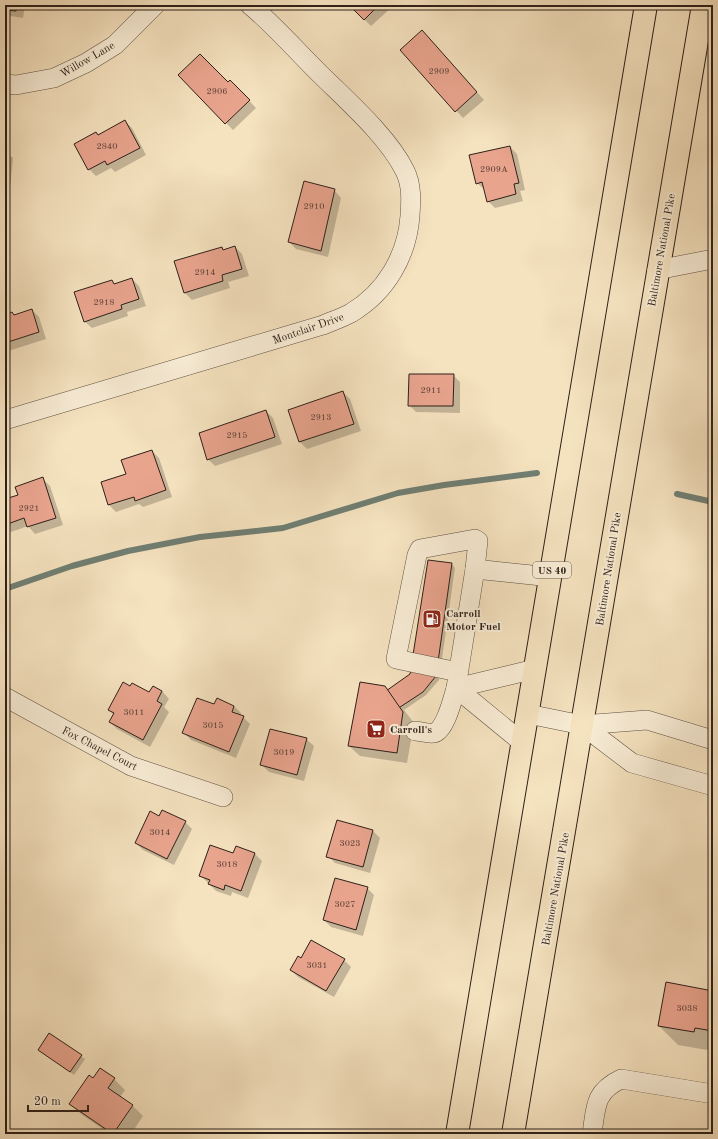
<svg xmlns="http://www.w3.org/2000/svg" width="718" height="1139" font-family="'Old Standard TT',serif">
<rect width="100%" height="100%" fill="#f5e2bf"/>
<filter id="stains"><feTurbulence type="fractalNoise" baseFrequency=".005" numOctaves="4"/><feColorMatrix values="0 0 0 0 .2 0 0 0 0 .09 0 0 0 0 .02 0 0 0 .5 -.17"/></filter>
<radialGradient id="worn" r=".72"><stop offset=".6" stop-color="#630" stop-opacity="0"/><stop offset="1" stop-color="#630" stop-opacity=".3"/></radialGradient>
<!-- shadow -->
<g fill="#0003">
<path d="M5 5H25L23 18 5 15Z"/>
<path d="M343 5H390L392 7 371 26 352 7 348 10Z"/>
<path d="M429 38 484 100 463 118 401 50Z"/>
<path d="M180 75 228 84 230 81 256 108 233 130Z"/>
<path d="M125 121 132 128 146 155 115 172 111 168 96 176 89 169 98 135Z"/>
<path d="M510 147 517 154 525 190 520 191 523 201 495 208 488 201 485 190 477 183Z"/>
<path d="M5 151 13 158 10 188 5 187Z"/>
<path d="M334 190 341 198 328 257 296 249 289 242Z"/>
<path d="M235 247 242 254 249 276 228 282 230 288 192 300 185 293 222 248 224 251Z"/>
<path d="M132 279 139 286 146 306 127 312 128 316 92 328 84 321 112 281 115 284Z"/>
<path d="M32 310 39 317 46 339 5 352V316H15Z"/>
<path d="M453 375 460 382V413L416 412 409 405Z"/>
<path d="M343 392 350 399 361 431 307 449 300 442Z"/>
<path d="M266 411 273 418 282 444 215 466 208 459Z"/>
<path d="M152 451 159 458 172 497 143 507 139 504 116 512 109 505 127 474Z"/>
<path d="M43 479 50 486 63 525 35 534 28 526 8 533 5 530V500L19 496Z"/>
<path d="M452 564 455 568 439 680 426 695 404 710 414 723 407 763 360 756 349 746 385 687 388 690 411 674Z"/>
<path d="M131 687 150 693 162 691 169 699 164 707 169 712 150 747 117 729 110 722 114 715 109 710Z"/>
<path d="M218 700 234 706 241 713 240 716 243 717 250 724 236 758 191 740 184 733 215 706Z"/>
<path d="M306 739 314 746 304 781 269 772 262 765Z"/>
<path d="M159 817 185 822 192 829 174 865 143 850 136 843Z"/>
<path d="M373 831 380 838 370 873 335 863 328 856Z"/>
<path d="M236 847 255 854 262 861 248 898 232 892 231 896 216 891 200 875 234 855Z"/>
<path d="M367 888 374 895 363 936 331 927 324 920Z"/>
<path d="M301 960H344L351 967 334 997 298 977 291 970Z"/>
<path d="M713 992V1051L678 1045 659 1026Z"/>
<path d="M50 1034 85 1059 74 1075 39 1050Z"/>
<path d="M100 1069 114 1079 125 1090 120 1097 132 1105 143 1116 131 1134H110L81 1114 70 1104 93 1079Z"/>
</g>
<g fill="none" stroke-linecap="round" stroke-linejoin="round">
<!-- stream -->
<g stroke="#707f73" stroke-width="6">
<path d="M677 494 713 502"/>
<path d="M5 589 72 566 128 551 200 537 283 528 398 493 444 485 537 473"/>
</g>
</g>
<!-- building -->
<g fill="#e9a48e" stroke="#2d2019">
<path d="M5 5H17L16 11 5 10Z"/>
<path d="M349 5H379L364 20Z"/>
<path d="M422 30 477 92 455 112 400 50Z"/>
<path d="M200 54 228 82 230 80 250 100 225 124 178 75Z"/>
<path d="M125 120 140 148 107 165 105 161 88 170 74 144 96 132 98 135Z"/>
<path d="M510 146 519 183 514 184 516 194 487 202 482 182 476 184 469 155Z"/>
<path d="M304 181 335 189 321 251 288 242Z"/>
<path d="M235 246 242 269 222 275 223 281 184 293 174 261 222 247 223 250Z"/>
<path d="M132 278 139 299 121 305 122 309 84 322 74 292 112 280 114 284Z"/>
<path d="M32 309 39 332 5 343V315L12 312 14 315Z"/>
<path d="M409 374H454L453 406H408Z"/>
<path d="M343 391 354 424 299 442 288 410Z"/>
<path d="M266 410 275 437 207 460 199 433Z"/>
<path d="M152 450 166 490 135 501 134 497 108 505 101 482 126 474 121 460Z"/>
<path d="M43 477 56 518 27 527 24 518 5 525V499L18 495 15 487Z"/>
<path d="M428 560 452 563 436 676 423 692 388 715 376 698 410 674Z"/>
<path d="M123 682 130 686 132 683 149 692 153 686 162 691 157 701 162 704 143 740 109 722 114 713 108 710Z"/>
<path d="M360 682 385 686 403 712 397 753 348 746Z"/>
<path d="M197 698 214 704 217 698 234 706 232 712 244 716 229 752 182 733Z"/>
<path d="M270 729 307 738 297 775 260 765Z"/>
<path d="M162 810 186 821 167 859 135 843 150 811 159 816Z"/>
<path d="M337 820 373 830 363 867 326 857Z"/>
<path d="M210 845 233 853 236 846 255 853 241 891 225 885 224 890 208 884 210 880 199 876Z"/>
<path d="M335 878 368 887 356 930 323 920Z"/>
<path d="M311 940 345 959 326 991 290 970 298 956 301 958Z"/>
<path d="M666 982 713 991V1031L695 1028 694 1032 658 1026Z"/>
<path d="M49 1033 82 1055 70 1072 38 1050Z"/>
<path d="M100 1068 115 1078 108 1088 133 1105 113 1134 69 1104 89 1075 93 1078Z"/>
</g>
<g fill="none" stroke-linecap="round" stroke-linejoin="round">
<defs>
<g id="minor">
<path d="M5 84 16 85 54 78 86 63 115 45 155 5"/>
<path d="M657 270 713 259"/>
<path d="M5 420 323 325C332 321 342 318 351 313 386 292 407 256 410 216 411 201 412 185 405 171 388 136 345 99 317 71 295 49 274 25 250 5"/>
<path d="M475 569 551 577"/>
<path d="M5 697 131 766 223 797"/>
<path d="M528 714 582 725 647 720 713 740"/>
<path d="M582 725 632 763 713 786"/>
<path d="M415 731C420 731 428 734 434 733 445 731 453 698 456 688L475 569 478 541 475 539 420 549 417 555 396 659 458 672"/>
<path d="M523 743 456 688 535 669"/>
<path d="M592 1134C596 1107 594 1092 621 1079L713 1094"/>
</g>
<g id="major">
<path d="M457 1134 646 5"/>
<path d="M513 1134C577 758 637 381 703 5"/>
</g>
</defs>
<!-- minor casing -->
<use href="#minor" stroke="#5f5042" stroke-width="20"/>
<!-- major casing -->
<use href="#major" stroke="#2d2019" stroke-width="24"/>
<!-- minor -->
<use href="#minor" stroke="#f8ecd5" stroke-width="19"/>
<!-- major -->
<use href="#major" stroke="#f5e2bf" stroke-width="22"/>
</g>
<!-- icons -->
<defs>
<symbol id="fuel-square" viewBox="-11 -11 22 22"><rect x="-9" y="-9" width="18" height="18" rx="4" fill="#8f2418" stroke="#f8ecd5"/><path d="M-5.5-6h7V0h2V4h1.3V-2.5L3-4.5l.8-.8L6-3V5H2.5V1h-1V6h-7ZM-4.2-4.7v3.2H.2V-4.7Z" fill="#fff"/></symbol>
<symbol id="supermarket-square" viewBox="-11 -11 22 22"><rect x="-9" y="-9" width="18" height="18" rx="4" fill="#8f2418" stroke="#f8ecd5"/><path d="M-6-5.5h2.5l.6 2H6L4.5 2H-2.5L-4.4-4H-6ZM-1.5 3.2a1.3 1.3 0 1 0 .1 0ZM3 3.2a1.3 1.3 0 1 0 .1 0Z" fill="#fff"/></symbol>
</defs>
<g fill-rule="evenodd">
<use href="#fuel-square" x="421" y="608" width="22" height="22"/>
<use href="#supermarket-square" x="365" y="718" width="22" height="22"/>
</g>
<g text-anchor="middle" stroke-width="4" stroke-linejoin="round" paint-order="stroke">
<!-- number labels -->
<g font-size="9" fill="#5c4136">
<text x="439" y="74">2909</text>
<text x="217" y="94">2906</text>
<text x="107" y="149">2840</text>
<text x="494" y="172">2909A</text>
<text x="314" y="209">2910</text>
<text x="205" y="275">2914</text>
<text x="104" y="305">2918</text>
<text x="431" y="393">2911</text>
<text x="321" y="420">2913</text>
<text x="237" y="438">2915</text>
<text x="29" y="511">2921</text>
<text x="134" y="715">3011</text>
<text x="213" y="728">3015</text>
<text x="284" y="755">3019</text>
<text x="160" y="835">3014</text>
<text x="350" y="846">3023</text>
<text x="227" y="867">3018</text>
<text x="345" y="907">3027</text>
<text x="317" y="968">3031</text>
<text x="687" y="1011">3038</text>
</g>
<!-- shield labels -->
<rect fill="#f8ecd5" stroke="#6a5d51" stroke-width="1" x="533" y="562" width="38" height="16" rx="3"/>
<g font-size="10" font-weight="bold" fill="#2d2019">
<text x="552" y="574">US 40</text>
</g>
<!-- street labels -->
<g font-size="11" fill="#2d2019" stroke="#f8ecd5">
<text transform="translate(87 59) rotate(-30)" y="4">Willow Lane</text>
<text transform="translate(661 250) rotate(-80)" y="4">Baltimore National Pike</text>
<text transform="translate(308 328) rotate(-19)" y="4">Montclair Drive</text>
<text transform="translate(608 569) rotate(-81)" y="4">Baltimore National Pike</text>
<text transform="translate(100 748) rotate(27)" y="4">Fox Chapel Court</text>
<text transform="translate(555 889) rotate(-80)" y="4">Baltimore National Pike</text>
</g>
<!-- poi labels -->
<g font-size="11" font-weight="bold" fill="#2d2019" stroke="#f8ecd5" text-anchor="start">
<text x="446" y="617">Carroll<tspan x="446" dy="13">Motor Fuel</tspan></text>
<text x="390" y="733">Carroll's</text>
</g>
</g>
<!-- margin -->
<rect width="718" height="1139" fill="none" stroke="#f5e2bf" stroke-width="20"/>
<rect x="6" y="6" width="706" height="1127" fill="none" stroke="#2d2019" stroke-width="2"/>
<rect x="10" y="10" width="698" height="1119" fill="none" stroke="#2d2019"/>
<!-- scale -->
<path d="M28 1105v6h60v-6" fill="none" stroke="#2d2019" stroke-width="2"/>
<text x="34" y="1105" font-size="12" fill="#2d2019" stroke="#f8ecd5" stroke-width="3" paint-order="stroke">20 m</text>
<rect width="100%" height="100%" filter="url(#stains)"/>
<rect width="100%" height="100%" fill="url(#worn)"/>
</svg>
